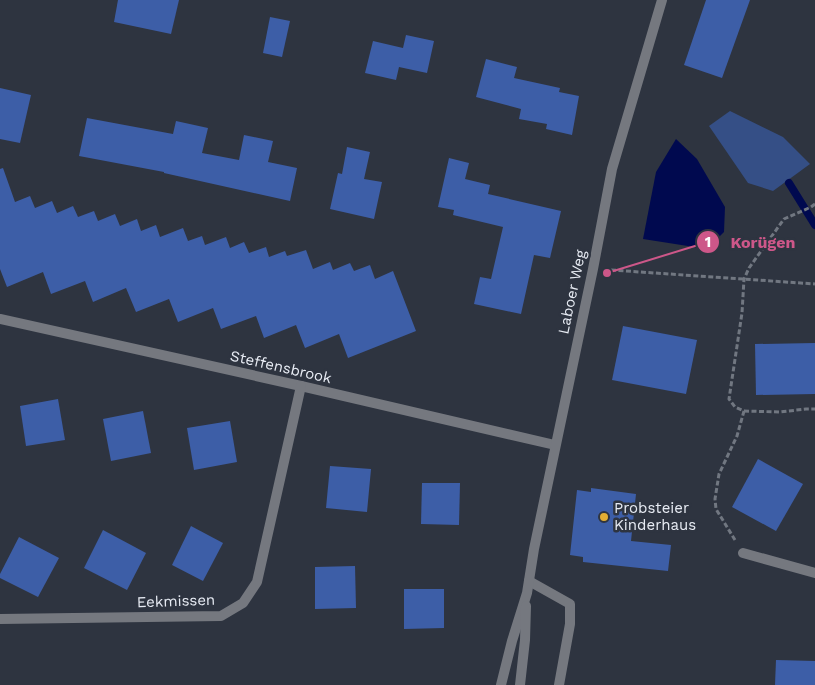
<svg xmlns="http://www.w3.org/2000/svg" width="815" height="685" font-family="'Work Sans',sans-serif">
<rect width="100%" height="100%" fill="#2e3440"/>
<!-- green -->
<path fill="#354f86" d="M730 111 783 137 810 164 773 191 748 183 709 126Z"/>
<!-- water -->
<path fill="#00094f" d="M676 139 697 159 725 207 724 232 707 249 643 239 656 172Z"/>
<g fill="none" stroke-linecap="round" stroke-linejoin="round">
<!-- stream -->
<path stroke="#00094f" stroke-width="8" d="M789 183 815 225"/>
</g>
<!-- building -->
<g fill="#3d5ea7">
<path d="M118 0H179L171 34 114 22Z"/>
<path d="M706 0H750L722 78 684 65Z"/>
<path d="M270 17 290 21 282 57 263 53Z"/>
<path d="M406 35 434 41 427 73 399 67 396 80 365 73 373 41 403 48Z"/>
<path d="M486 59 517 67 514 78 560 88 559 92 579 96 572 135 546 129 547 124 519 119 521 109 476 97Z"/>
<path d="M0 88 31 95 20 143 0 139Z"/>
<path d="M87 118 173 134 176 121 208 128 202 153 239 160 244 135 273 141 268 162 297 168 290 201 164 173V172L79 156Z"/>
<path d="M347 147 370 152 364 179 382 182 374 219 330 209 338 173 342 174Z"/>
<path d="M449 158 469 163 465 179 490 185 488 194 561 211 550 258 534 255 521 314 474 304 480 277 491 279 503 227 453 215 454 210 438 207Z"/>
<path d="M3 168 15 202 30 196 35 208 52 201 57 213 73 206 78 217 94 211 98 221 115 214 120 226 137 219 141 231 156 225 160 237 183 228 188 241 202 236 205 245 226 237 230 248 244 242 249 253 266 247 269 257 285 251 287 256 306 250 313 269 330 262 333 270 350 263 354 271 370 265 375 279 393 271 416 331 348 358 339 334 305 348 296 325 264 338 256 316 221 329 213 308 178 322 169 299 136 312 126 288 93 302 85 281 51 294 43 272 7 287 0 269V169Z"/>
<path d="M623 326 697 340 686 394 612 380Z"/>
<path d="M815 343V394L756 395 755 344Z"/>
<path d="M58 399 65 440 26 446 20 406Z"/>
<path d="M143 411 151 453 111 461 103 419Z"/>
<path d="M230 421 237 462 194 470 187 428Z"/>
<path d="M758 459 803 484 776 531 732 507Z"/>
<path d="M330 466 371 469 367 512 326 508Z"/>
<path d="M422 483H460L459 525 421 524Z"/>
<path d="M591 488 636 494 631 541 671 545 668 571 583 562V557L570 555 577 490 591 492Z"/>
<path d="M191 526 223 543 203 581 172 565Z"/>
<path d="M103 530 146 553 127 590 84 568Z"/>
<path d="M19 537 59 558 38 597 0 578V574Z"/>
<path d="M355 566 356 608 315 609V567Z"/>
<path d="M404 589H444V628L404 629Z"/>
<path d="M776 660 815 661V685H775Z"/>
</g>
<g fill="none" stroke-linecap="round" stroke-linejoin="round">
<!-- path -->
<g stroke="#717781" stroke-width="3" stroke-dasharray="5 2.5" stroke-linecap="butt">
<path d="M611 270 815 284"/>
<path d="M744 411 780 412 806 409H815"/>
<path d="M735 540 716 509 715 499 719 474 737 436 744 411 735 407 729 399 742 313 744 279 749 268 784 219 811 207 815 204"/>
</g>
<!-- service -->
<path stroke="#75787f" stroke-width="10" d="M529 581 570 604V624L559 685"/>
<!-- minor -->
<g stroke="#75787f" stroke-width="10">
<path d="M0 319 301 386 555 445"/>
<path d="M743 553 815 573"/>
<path d="M0 619 221 616 243 603 257 582 301 386"/>
<path d="M501 685 512 641 527 593 534 549 593 269 612 169 662 0"/>
<path d="M520 685 525 640 526 606"/>
</g>
</g>
<!-- markers -->
<circle fill="#e3ae34" stroke="#2e3440" stroke-width="2" cx="604" cy="517" r="5"/>
<g text-anchor="middle" stroke-width="5" stroke-linejoin="round" paint-order="stroke">
<!-- street labels -->
<g font-size="15" fill="#e7ebf3" stroke="#2e3440">
<text transform="translate(572 292) rotate(-78)" y="5">Laboer Weg</text>
<text transform="translate(281 367) rotate(13)" y="5">Steffensbrook</text>
<text transform="translate(176 601) rotate(-2)" y="5">Eekmissen</text>
</g>
<!-- poi labels -->
<g font-size="15" fill="#e7ebf3" stroke="#2e3440" text-anchor="start">
<text x="614" y="513">Probsteier<tspan x="614" dy="17">Kinderhaus</tspan></text>
</g>
</g>
<!-- callouts -->
<path fill="none" stroke="#cd5789" stroke-width="2" d="M607 273L708 242"/>
<g fill="#cd5789" stroke="#2e3440" stroke-width="2">
<circle cx="607" cy="273" r="5"/>
<circle cx="708" cy="242" r="12"/>
</g>
<g font-size="15" text-anchor="middle" font-weight="bold" fill="#fff">
<text x="708" y="247">1</text>
</g>
<g font-size="16" text-anchor="middle" font-weight="bold" fill="#cd5789" stroke="#2e3440" stroke-width="5" stroke-linejoin="round" paint-order="stroke">
<text x="763" y="248">Korügen</text>
</g>
</svg>
